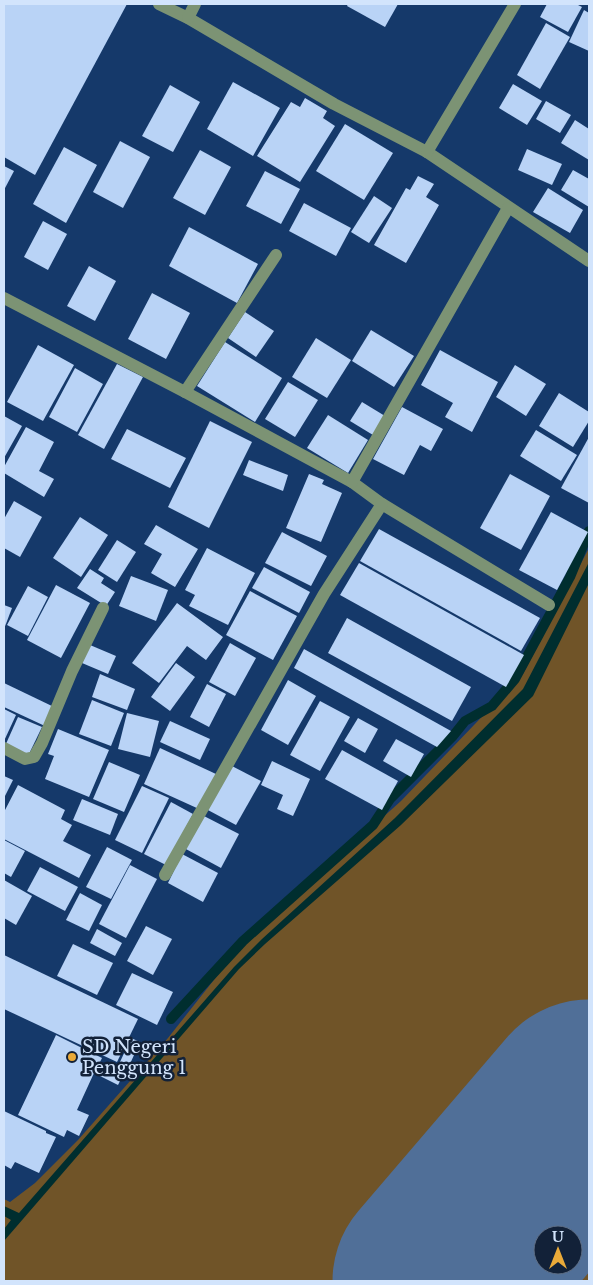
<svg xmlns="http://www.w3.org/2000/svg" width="593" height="1285" font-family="'Libre Baskerville',serif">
<rect width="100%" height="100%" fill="#15396a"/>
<!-- green -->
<g fill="#705428">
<path d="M589 548V999L347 1281H4V1199L10 1202 35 1183 78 1140 168 1038 243 943 401 801 523 674Z"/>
<path d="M589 1221V1281H537L551 1265H573V1240Z"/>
</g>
<!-- water -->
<path fill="#002e2f" d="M589 562V583L533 696 401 825 265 944 239 969 4 1241V1229L11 1220 4 1216V1206L19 1213 234 967 262 939 395 818 523 689Z"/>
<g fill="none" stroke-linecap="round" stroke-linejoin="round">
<!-- stream -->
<path stroke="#002e2f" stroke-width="10" d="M171 1019 243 941 373 825 390 799 453 736 465 721 492 706 515 679 570 577 589 531"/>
<!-- runway -->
<path stroke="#506f98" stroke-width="215" d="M440 1281 589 1107"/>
</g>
<!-- building -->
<g fill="#b9d3f6">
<path d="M4 4H127L35 175 4 157Z"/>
<path d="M348 4H398L385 27 347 6Z"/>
<path d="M547 4H576L582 7 568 32 540 17Z"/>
<path d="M584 10 589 13V51L569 42Z"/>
<path d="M546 23 570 37 540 89 517 75Z"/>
<path d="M233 82 280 108 253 156 207 129Z"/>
<path d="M513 84 542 101 527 125 499 108Z"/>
<path d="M170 85 200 102 173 152 142 136Z"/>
<path d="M305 98 327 111 323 118 335 126 300 182 257 156 291 102 300 107Z"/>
<path d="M546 101 571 115 560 133 536 119Z"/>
<path d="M575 120 589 129V160L561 143Z"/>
<path d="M345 124 393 153 364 200 316 171Z"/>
<path d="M120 141 150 157 123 208 93 192Z"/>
<path d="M64 147 97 165 66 223 33 204Z"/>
<path d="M527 149 562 164 552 185 518 170Z"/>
<path d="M200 150 231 167 205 215 173 198Z"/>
<path d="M4 166 14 171 4 190Z"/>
<path d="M573 170 589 179V207L561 190Z"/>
<path d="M265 171 300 189 281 224 246 206Z"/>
<path d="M418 176 434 184 426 197 439 205 406 263 374 245 406 188 410 190Z"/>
<path d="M548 188 583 210 570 233 533 212Z"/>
<path d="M374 196 392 208 369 243 351 232Z"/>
<path d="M304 203 351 228 336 256 289 231Z"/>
<path d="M43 221 67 234 48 270 24 257Z"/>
<path d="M189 227 258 264 237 303 169 266Z"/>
<path d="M89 266 116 281 95 321 67 306Z"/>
<path d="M152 293 190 313 166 359 128 339Z"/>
<path d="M245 312 274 331 256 357 228 338Z"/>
<path d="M371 330 414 356 394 387 352 361Z"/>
<path d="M316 338 351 360 327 398 292 377Z"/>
<path d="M225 342 282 378 255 422 197 386Z"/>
<path d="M38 345 74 365 43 421 7 402Z"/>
<path d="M440 350 498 382 472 432 445 417 453 403 421 385Z"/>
<path d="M117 364 143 377 104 449 78 435Z"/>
<path d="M515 365 546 384 526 416 496 397Z"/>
<path d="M75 368 103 384 77 432 49 417Z"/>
<path d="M288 382 318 400 295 437 265 419Z"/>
<path d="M559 393 589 412V421L573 447 539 426Z"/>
<path d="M362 402 385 416 373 435 350 421Z"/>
<path d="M402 407 443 429 431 451 420 445 404 475 373 459Z"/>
<path d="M328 415 368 440 348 473 307 448Z"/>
<path d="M4 416 22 426 4 458Z"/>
<path d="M210 421 252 442 209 528 168 507Z"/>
<path d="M26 427 54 442 39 471 54 479 44 497 4 473V467Z"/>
<path d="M127 429 186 458 170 488 111 459Z"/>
<path d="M536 430 577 455 561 481 520 456Z"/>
<path d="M589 437V503L561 488Z"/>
<path d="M249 460 288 475 283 491 243 475Z"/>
<path d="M309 474 324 480 322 484 342 493 321 542 286 528Z"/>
<path d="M510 474 550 496 521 550 480 528Z"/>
<path d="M14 501 42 517 20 557 4 548V519Z"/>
<path d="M551 512 588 532 557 590 519 570Z"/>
<path d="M80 517 108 535 81 577 53 558Z"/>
<path d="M156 525 198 549 175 587 151 573 162 554 144 544Z"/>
<path d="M379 529 540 618 521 651 360 561Z"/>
<path d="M282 532 327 556 311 586 265 563Z"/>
<path d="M117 540 136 552 117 582 98 570Z"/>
<path d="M207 548 255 573 228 625 189 606 195 595 185 590Z"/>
<path d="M359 563 524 655 506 687 340 595Z"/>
<path d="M264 567 310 592 299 613 252 588Z"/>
<path d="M90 569 104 578 101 583 115 592 106 606 77 588Z"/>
<path d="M131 576 168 590 156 621 119 606Z"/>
<path d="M56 585 90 603 61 658 27 640Z"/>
<path d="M28 586 48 597 28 636 7 625Z"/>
<path d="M250 591 297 616 273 660 226 635Z"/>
<path d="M177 603 223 637 206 660 187 646 159 683 132 663Z"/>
<path d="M4 605 12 608 4 629Z"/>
<path d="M347 618 471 687 452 721 328 653Z"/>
<path d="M230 643 256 658 235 696 209 682Z"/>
<path d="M90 645 116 656 108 674 82 663Z"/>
<path d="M304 649 451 731 437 747 294 668Z"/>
<path d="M176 663 195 677 170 711 151 697Z"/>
<path d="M100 674 135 689 127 710 92 697Z"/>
<path d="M288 680 316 696 288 745 261 730Z"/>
<path d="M4 683 54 707 45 726 4 707Z"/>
<path d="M207 684 226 694 209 727 190 717Z"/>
<path d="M92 700 124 713 111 746 79 734Z"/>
<path d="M320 701 350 717 320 771 290 755Z"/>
<path d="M4 709 16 715 4 741Z"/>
<path d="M127 713 159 721 150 757 118 749Z"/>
<path d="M18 717 42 727 28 756 5 746Z"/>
<path d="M358 718 378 729 365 753 344 741Z"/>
<path d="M170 721 210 739 200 760 160 742Z"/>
<path d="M58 729 109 750 89 797 45 779 54 756 48 754Z"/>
<path d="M396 739 424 754 411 777 383 761Z"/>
<path d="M160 748 216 774 199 809 144 784Z"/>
<path d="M342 750 398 781 382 810 325 779Z"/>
<path d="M272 761 310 779 293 816 277 809 283 795 261 785Z"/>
<path d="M109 762 140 775 124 812 93 799Z"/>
<path d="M230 765 261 781 236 825 206 809Z"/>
<path d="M4 776 13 780 4 798Z"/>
<path d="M18 785 65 810 61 819 72 825 63 841 91 855 79 878 4 839V812Z"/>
<path d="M142 786 169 798 142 853 115 840Z"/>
<path d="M82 799 118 814 110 835 73 820Z"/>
<path d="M171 802 193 814 166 865 144 854Z"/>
<path d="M202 815 239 834 221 868 184 848Z"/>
<path d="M4 840 25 851 11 877 4 873Z"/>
<path d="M107 847 132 860 111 899 86 887Z"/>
<path d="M182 854 218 873 203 902 168 883Z"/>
<path d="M130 865 157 879 126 938 99 924Z"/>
<path d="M40 867 78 887 65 911 27 891Z"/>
<path d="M4 880 32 896 16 925 4 918Z"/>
<path d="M80 893 102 905 89 931 66 920Z"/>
<path d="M146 926 172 939 153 975 127 961Z"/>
<path d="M97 929 122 943 115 956 90 943Z"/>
<path d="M73 944 113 963 97 995 57 976Z"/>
<path d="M4 955 138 1019 117 1062 4 1009Z"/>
<path d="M132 973 173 992 157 1025 116 1005Z"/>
<path d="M56 1035 102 1058 100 1062 124 1073 118 1085 94 1073 77 1110 89 1115 79 1136 67 1130 64 1137 18 1115Z"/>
<path d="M131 1038 140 1042 129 1066 120 1062Z"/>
<path d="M4 1111 46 1131V1133L56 1137 39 1173 15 1162 11 1169 4 1165Z"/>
</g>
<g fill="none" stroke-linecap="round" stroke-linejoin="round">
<!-- minor -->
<g stroke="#7c9374" stroke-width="12">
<path d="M159 4 188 18 334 104 427 152 589 261"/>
<path d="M188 18 195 4"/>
<path d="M427 152 515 4"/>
<path d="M4 298 185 392 352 482 382 504 549 605"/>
<path d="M185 392 276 255"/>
<path d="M352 482 508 208"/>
<path d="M4 748 25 759 34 757 42 743 72 671 103 608"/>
<path d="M165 875 324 594 382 504"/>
</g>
</g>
<!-- markers -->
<circle fill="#eaaa39" stroke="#122138" stroke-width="2" cx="72" cy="1057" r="5"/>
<g text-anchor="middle" stroke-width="5" stroke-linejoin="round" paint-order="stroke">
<!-- poi labels -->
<g font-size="18" fill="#d2e4fc" stroke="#122138" text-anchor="start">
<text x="82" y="1053">SD Negeri<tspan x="82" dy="21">Penggung 1</tspan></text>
</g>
</g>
<!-- border -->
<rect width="593" height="1285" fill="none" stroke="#d2e4fc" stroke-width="10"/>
<!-- north arrow -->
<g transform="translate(558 1250)"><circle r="24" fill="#122138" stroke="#5f6f86"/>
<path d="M0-4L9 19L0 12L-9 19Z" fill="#eaaa39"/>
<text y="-8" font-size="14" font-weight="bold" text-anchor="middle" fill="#d2e4fc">U</text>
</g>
</svg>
